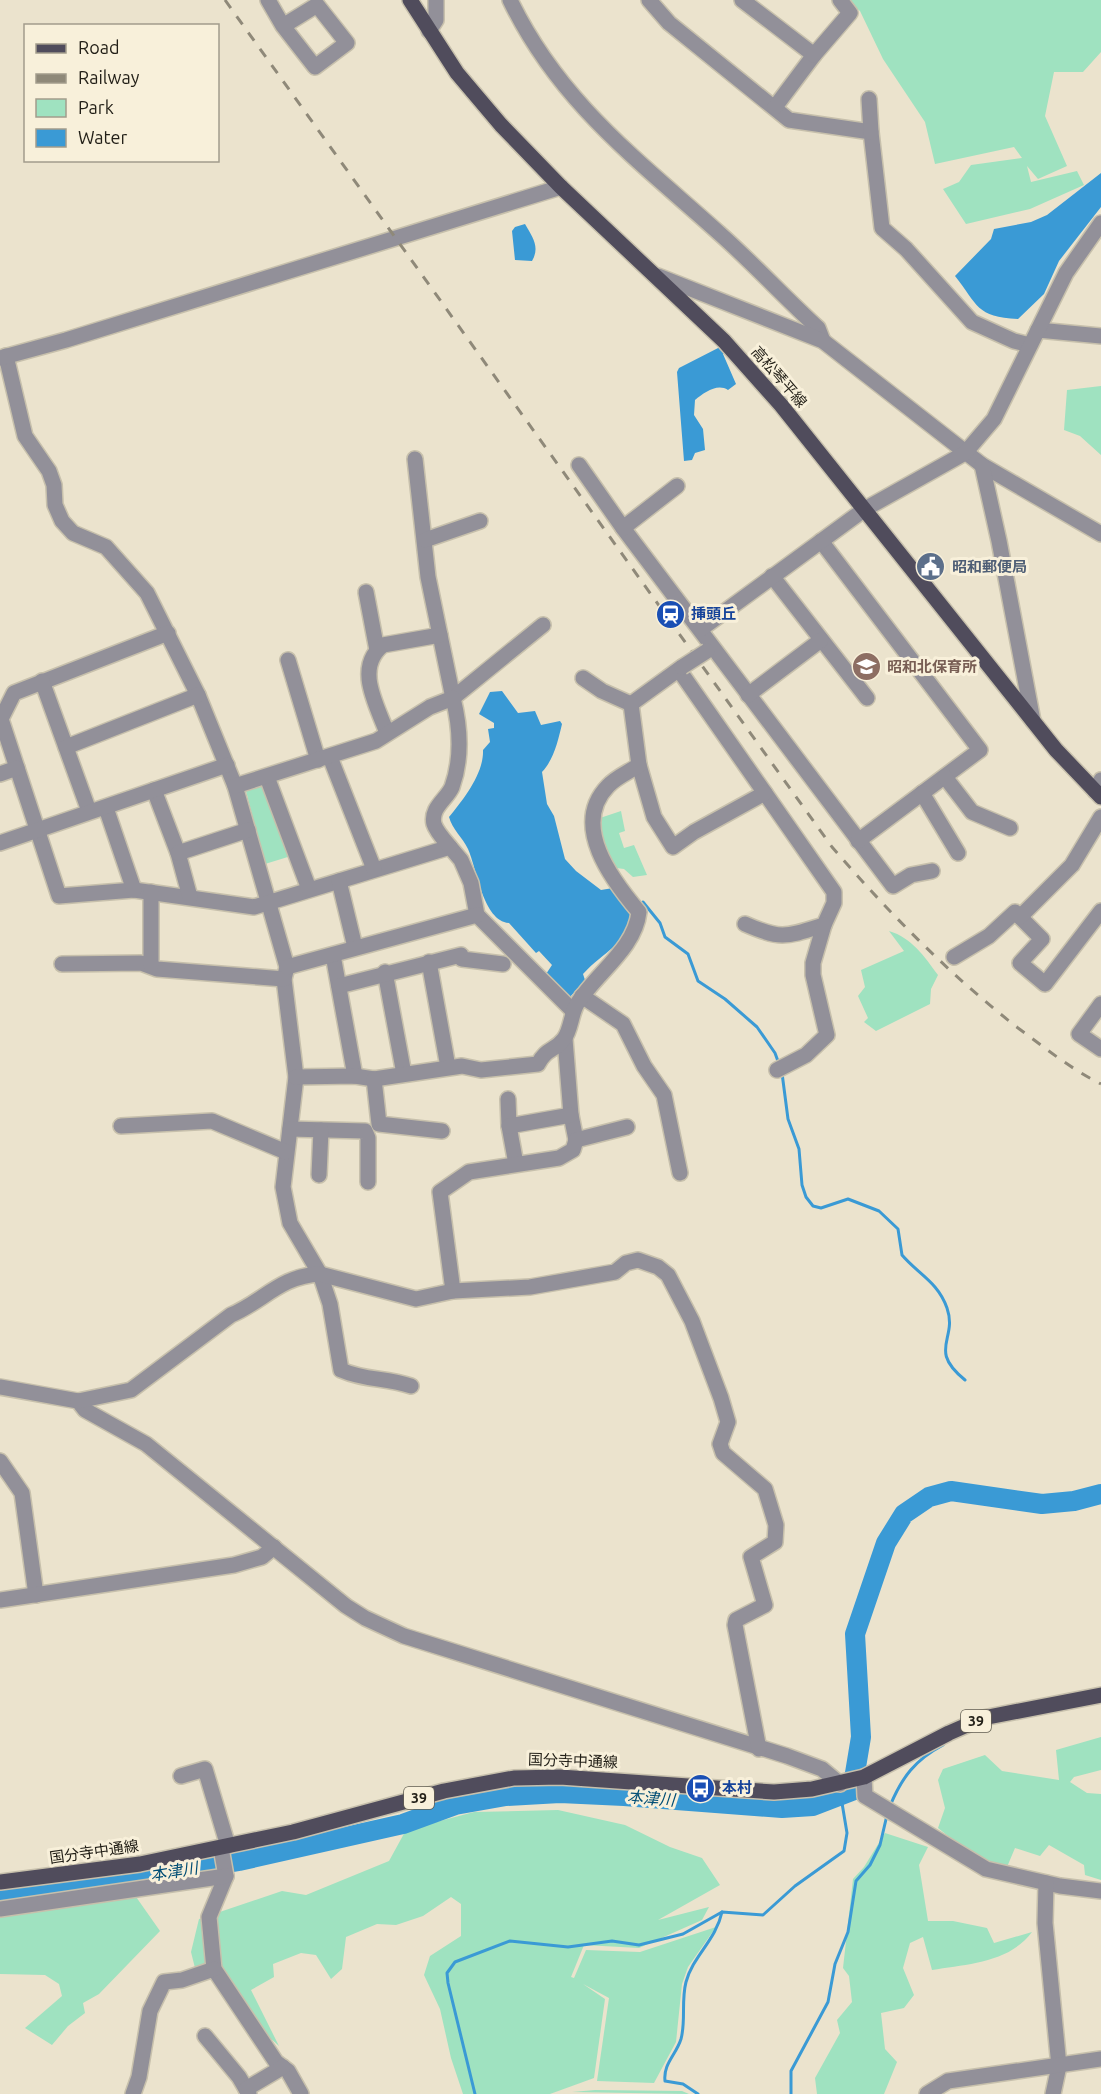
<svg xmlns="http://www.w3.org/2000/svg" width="1101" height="2094" font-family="Ubuntu,'Noto Sans JP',sans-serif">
<rect width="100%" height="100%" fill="#ebe3cd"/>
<!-- green -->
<g fill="#9fe2c0">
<path d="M846 0H1101V52L1083 72H1054L1045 116 1067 166 1038 179 1027 166 1031 182 1077 171 1084 185 1030 209 966 224 943 189 959 182 971 165 1022 158 1014 147 935 164 925 122 883 59 860 11Z"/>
<path d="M1101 386V455L1080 436 1064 430 1067 390Z"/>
<path d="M265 785 291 856 265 864 246 791Z"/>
<path d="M621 811 625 831 619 833 624 848 634 845 647 875 633 877 624 869 608 867 597 819Z"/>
<path d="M889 931C912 938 924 956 938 975L931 989 930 1004 876 1031 864 1022 868 1018 858 996 865 987 861 970 904 951Z"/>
<path d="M1101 1737V1770L1074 1777 1070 1782 1087 1793 1101 1794V1880L1085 1875 1084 1865 1049 1845 1040 1856 1015 1848 1007 1867 978 1860 938 1828 945 1808 938 1780 943 1769 985 1755 1002 1771 1059 1780 1056 1750Z"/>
<path d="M558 1810 625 1825 670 1847 702 1858 720 1885 658 1920 709 1907 702 1920 639 1948 584 1945 571 1977 574 1978 586 1950 640 1952 716 1927 688 1967 682 1984 676 2042 654 2083 597 2081 609 1998 583 1984 605 1999 594 2078 550 2094H463L451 2058 440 2009 424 1975 430 1956 461 1936V1904L451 1897 423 1916 396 1925 377 1924 346 1937 342 1969 331 1979 316 1955 301 1953 273 1964 274 1977 251 1990 279 2046 259 2028 218 1966 195 1968 191 1952 199 1919 282 1891 306 1895 389 1861 406 1830 474 1812Z"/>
<path d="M885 1833 928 1847 919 1865 928 1921H953L987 1928 994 1943 1032 1932C1009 1963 967 1964 932 1970L923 1937 910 1943 903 1968 914 1995 904 2008 881 2013 885 2049 897 2062 884 2094H817L815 2078 840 2033 837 2020 852 2002 849 1976 843 1968 853 1879 864 1867Z"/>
<path d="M134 1894 160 1931 99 1994 83 2003 85 2013 68 2026 52 2045 25 2028 62 1996 59 1984 45 1975 0 1974V1913Z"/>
<path d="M595 2090 682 2091 689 2094 572 2092Z"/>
</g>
<!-- water -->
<g fill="#3a9ad5">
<path d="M1101 173V207L1059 261 1044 294 1018 319C976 317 978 305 955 276L991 239 994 229 1031 222 1047 215Z"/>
<path d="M525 224C533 238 540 247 532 261L515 260 512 231 515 227Z"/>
<path d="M722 346 727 351 723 354 736 384 728 390C717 383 704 393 695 400L694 415 703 429 705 450 695 453 692 460 684 461 677 372 679 368Z"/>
<path d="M502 691 518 713 535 711 541 725 560 721 562 724C558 741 554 759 542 772L547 804 554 816 565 859 576 871 601 890 613 888 634 911C627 945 604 951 583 974L585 980 570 997 546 974 552 965 539 951 536 953 509 923C483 921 477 869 468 849 463 838 452 829 449 817 464 799 484 773 483 750L490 742 488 729 494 728V723L479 714 490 692Z"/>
</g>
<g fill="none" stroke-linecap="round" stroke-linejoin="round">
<!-- stream -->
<g stroke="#3a9ad5" stroke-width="3">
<path d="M643 902 660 923 665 937 688 954 698 981 725 999 757 1027 775 1053 779 1064"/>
<path d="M782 1073 788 1119 799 1149 802 1185 806 1197 813 1206 821 1208 848 1199 879 1211 898 1229 902 1255C918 1274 938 1282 947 1308 958 1340 927 1349 965 1380"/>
<path d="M890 1806C902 1777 915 1760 943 1745"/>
<path d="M475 2094 448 1983 447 1973 455 1962 510 1941 568 1947 612 1941 639 1945 683 1934 722 1912 763 1915 795 1886 844 1851 847 1833 841 1797"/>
<path d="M698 2094 683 2084 665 2081C663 2064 676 2055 681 2039 686 2021 681 2001 686 1982 693 1956 716 1940 722 1912"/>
<path d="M791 2094V2071L828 2002 835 1964 848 1932 856 1881 870 1865 880 1845 887 1815"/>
</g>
<!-- river -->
<path stroke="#3a9ad5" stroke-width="20" d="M0 1899 126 1881 239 1861 403 1824 455 1805 506 1796 560 1793 624 1796 782 1808 813 1806 852 1791 861 1737 855 1634 886 1543 904 1514 929 1497 951 1491 1042 1504 1074 1501 1101 1494"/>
<defs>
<g id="minor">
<path d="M268 0 283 26 315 67 347 43 317 5 283 26"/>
<path d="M510 0C559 102 638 160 719 233 753 263 784 297 818 328L823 341"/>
<path d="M649 0 669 23 789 120 871 132 882 228 906 249 972 322 1014 341 1030 345"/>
<path d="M742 0 814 55 775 107"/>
<path d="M429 31 436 20V0"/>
<path d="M814 55 850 13 840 0"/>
<path d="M869 99 871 132"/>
<path d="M658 276 823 341 982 465 1101 534"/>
<path d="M1038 330 1101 336"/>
<path d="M6 356 25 436 49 471 54 485 55 505 62 521 73 533 106 547 147 593 198 695 235 786 287 967 284 979 296 1077 283 1187 290 1223 320 1274 330 1304 341 1370C366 1381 385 1377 411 1386"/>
<path d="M0 358 66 340 561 187"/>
<path d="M415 459 428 577 453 698"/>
<path d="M579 465 623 528 893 886 911 875 932 871"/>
<path d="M982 465 999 541 1033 721"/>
<path d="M623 528 677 486"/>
<path d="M425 540 480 521"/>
<path d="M821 541 980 750 858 841"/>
<path d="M772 576 867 698"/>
<path d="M366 592 377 650"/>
<path d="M701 629 865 509 965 453 994 419 1066 273 1101 223"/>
<path d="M168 633 14 693 1 719 59 896 134 890 254 907 450 847 461 860 471 883 477 915 573 1011"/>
<path d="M288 660 318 760"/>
<path d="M679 670 834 892V903L824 925C786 937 781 940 745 924"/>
<path d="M583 678 602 691 631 704"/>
<path d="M42 681 89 811"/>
<path d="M748 695 821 640"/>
<path d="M453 698 543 625"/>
<path d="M631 704 682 667"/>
<path d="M387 733C377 705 354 668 383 645L440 635"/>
<path d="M66 747 198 695"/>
<path d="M330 757 374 869"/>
<path d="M639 765 654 817 673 847 694 832 765 793"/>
<path d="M0 774 17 768"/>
<path d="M267 777 309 889"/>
<path d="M945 777 972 812 1010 828"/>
<path d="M235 786 376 741 430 707 453 698C460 726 462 759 452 787 447 799 430 808 434 824 436 831 445 841 450 847"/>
<path d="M154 790 178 853 190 897"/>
<path d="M1095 791 1101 780"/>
<path d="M922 793 958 853"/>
<path d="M106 808 134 890"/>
<path d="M0 843 227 765"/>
<path d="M178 853 248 830"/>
<path d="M339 881 355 947"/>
<path d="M1020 917 1042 939 1020 963 1045 984 1101 911"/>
<path d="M333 955 355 1076"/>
<path d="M954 957 989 936 1015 912 1020 917 1072 865 1101 817"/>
<path d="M429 962 448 1067"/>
<path d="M62 964 141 963 157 969 284 979"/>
<path d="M151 965V892"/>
<path d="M287 967 477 915"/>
<path d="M385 972 404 1074"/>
<path d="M339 986 461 955 462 959 503 964"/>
<path d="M582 996 623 1024 644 1066 664 1095 680 1173"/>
<path d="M1101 1004 1079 1034 1101 1049"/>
<path d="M565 1039 571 1115 576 1140"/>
<path d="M777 1070 806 1055 827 1035 813 975V963L824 925"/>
<path d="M296 1077 355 1076 374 1079 462 1066 481 1070 538 1064C546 1048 555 1051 564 1039 571 1030 571 1014 577 1004 596 973 635 949 639 912 612 880 570 825 608 786 616 777 629 772 639 765L631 704"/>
<path d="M374 1079 379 1124 442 1131"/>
<path d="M508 1099 509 1126 516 1164"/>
<path d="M121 1126 212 1121 286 1152"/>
<path d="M509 1126 571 1115"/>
<path d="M290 1129 365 1131 368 1138V1182"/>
<path d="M319 1175 321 1130"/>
<path d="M453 1291 440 1192 469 1172 559 1158 573 1150 576 1140 627 1127"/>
<path d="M0 1387 78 1401 85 1410 146 1444 346 1606 365 1618 404 1636 787 1756 822 1769 840 1784"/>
<path d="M78 1401 131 1390 231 1315C264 1301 280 1276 320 1274L416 1299 453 1291 530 1287 615 1272 626 1263 638 1260 658 1267 668 1275 692 1321 721 1398 728 1422 720 1444 723 1453 765 1489 776 1525 775 1542 751 1557 765 1605 736 1620 735 1625 759 1749"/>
<path d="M0 1461 22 1493 36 1595"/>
<path d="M0 1600 234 1565 262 1557 274 1547"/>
<path d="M181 1776 205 1769 228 1846"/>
<path d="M864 1777 865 1796 986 1869 1060 1886 1101 1891"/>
<path d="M221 1848 226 1876 209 1917 214 1969 276 2062 288 2071 301 2094"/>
<path d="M1046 1883 1045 1923 1059 2066 1053 2094"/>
<path d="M0 1909 226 1876"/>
<path d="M205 2036 239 2077 249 2094"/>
<path d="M246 2089 283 2067"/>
<path d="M133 2094 139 2077 150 2011 164 1982 182 1980 214 1969"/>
<path d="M927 2094 948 2081 1101 2059"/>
</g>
<g id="major">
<path d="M410 0 457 73 501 125 561 187 724 341 781 405 1056 750 1101 797"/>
<path d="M0 1882 140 1864 293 1832 444 1791 514 1778 560 1777 774 1792 812 1789 864 1777 949 1733 983 1718 1101 1695"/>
</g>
</defs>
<!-- minor casing -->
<use href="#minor" stroke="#c7c0ac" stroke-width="18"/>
<!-- major casing -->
<use href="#major" stroke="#c7c0ac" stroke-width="18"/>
<!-- minor -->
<use href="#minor" stroke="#929099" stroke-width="15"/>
<!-- major -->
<use href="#major" stroke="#504c5c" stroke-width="15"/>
<!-- rail -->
<path stroke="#8f8979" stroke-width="3" stroke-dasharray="10 10" stroke-linecap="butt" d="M225 0 832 847C889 913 949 974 1018 1028 1045 1048 1071 1069 1101 1084"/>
<defs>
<path id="minor-bridge" d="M682 667 707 651"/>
</defs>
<!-- minor-bridge casing -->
<use href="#minor-bridge" stroke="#c7c0ac" stroke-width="18" stroke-linecap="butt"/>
<!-- minor-bridge -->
<use href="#minor-bridge" stroke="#929099" stroke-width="15"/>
</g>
<!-- icons -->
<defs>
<symbol id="civic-disc" viewBox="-11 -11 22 22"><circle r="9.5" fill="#5c6f8a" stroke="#f8f0da"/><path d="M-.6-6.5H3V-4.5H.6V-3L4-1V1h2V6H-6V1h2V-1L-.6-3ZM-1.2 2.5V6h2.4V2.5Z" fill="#fff"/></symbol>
<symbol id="station-disc" viewBox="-11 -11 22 22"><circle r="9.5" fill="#1a4fb4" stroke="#f8f0da"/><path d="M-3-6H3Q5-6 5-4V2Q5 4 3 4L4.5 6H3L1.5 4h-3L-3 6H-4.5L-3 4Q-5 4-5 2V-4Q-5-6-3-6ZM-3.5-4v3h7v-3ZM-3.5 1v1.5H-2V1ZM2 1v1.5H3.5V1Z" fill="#fff"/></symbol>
<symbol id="school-disc" viewBox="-11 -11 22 22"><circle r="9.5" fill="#8d6e63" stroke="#f8f0da"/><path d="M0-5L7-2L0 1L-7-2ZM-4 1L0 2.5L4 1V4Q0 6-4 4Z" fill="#fff"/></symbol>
<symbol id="bus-disc" viewBox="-11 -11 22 22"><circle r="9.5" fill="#1a4fb4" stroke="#f8f0da"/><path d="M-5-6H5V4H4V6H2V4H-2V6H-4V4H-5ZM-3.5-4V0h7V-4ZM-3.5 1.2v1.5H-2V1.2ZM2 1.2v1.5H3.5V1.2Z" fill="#fff"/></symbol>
</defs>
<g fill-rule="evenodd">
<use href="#civic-disc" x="914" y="550" width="33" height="33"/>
<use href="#station-disc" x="654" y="598" width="33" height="33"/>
<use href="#school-disc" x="850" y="650" width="33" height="33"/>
<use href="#bus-disc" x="684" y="1772" width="33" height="33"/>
</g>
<g text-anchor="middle" stroke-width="6" stroke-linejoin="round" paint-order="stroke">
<!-- shield labels -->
<g fill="#f8f0da" stroke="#625e52" stroke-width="1.5">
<rect x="961" y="1710" width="30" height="22" rx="4.5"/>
<rect x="404" y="1787" width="30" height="22" rx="4.5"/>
</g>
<g font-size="14" font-weight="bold" fill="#221f17">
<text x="976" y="1726">39</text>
<text x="419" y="1803">39</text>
</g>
<!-- street labels -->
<g font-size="15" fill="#221f17" stroke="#f8f0da">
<text transform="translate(779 377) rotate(49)" y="5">高松琴平線</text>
<text transform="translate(573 1761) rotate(2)" y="5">国分寺中通線</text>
<text transform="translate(94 1852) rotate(-8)" y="5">国分寺中通線</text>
</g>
<!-- service labels -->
<g font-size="15" font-weight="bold" fill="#4e5e75" stroke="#f8f0da" text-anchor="start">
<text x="952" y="572">昭和郵便局</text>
</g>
<!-- transit labels -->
<g font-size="15" font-weight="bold" fill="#164399" stroke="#f8f0da" text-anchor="start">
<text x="691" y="619">挿頭丘</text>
<text x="722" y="1793">本村</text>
</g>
<!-- education labels -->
<g font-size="15" font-weight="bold" fill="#785e54" stroke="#f8f0da" text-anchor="start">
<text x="887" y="672">昭和北保育所</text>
</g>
<!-- water labels -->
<g font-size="16" font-style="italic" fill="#004d74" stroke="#f8f0da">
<text transform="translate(651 1798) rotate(4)" y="6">本津川</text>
<text transform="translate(174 1871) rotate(-9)" y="6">本津川</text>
</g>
</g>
<!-- legend -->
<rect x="24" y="24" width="195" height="138" fill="#f8f0da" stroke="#a29c8c" stroke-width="1.5"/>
<rect x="36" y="44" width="30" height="9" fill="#504c5c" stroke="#a29c8c" stroke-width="1.5"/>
<text x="78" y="54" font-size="18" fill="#221f17">Road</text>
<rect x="36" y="74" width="30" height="9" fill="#8f8979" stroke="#a29c8c" stroke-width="1.5"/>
<text x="78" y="84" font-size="18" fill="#221f17">Railway</text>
<rect x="36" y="99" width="30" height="18" fill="#9fe2c0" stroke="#a29c8c" stroke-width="1.5"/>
<text x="78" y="114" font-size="18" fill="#221f17">Park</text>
<rect x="36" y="129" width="30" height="18" fill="#3a9ad5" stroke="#a29c8c" stroke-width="1.5"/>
<text x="78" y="144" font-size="18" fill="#221f17">Water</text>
</svg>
